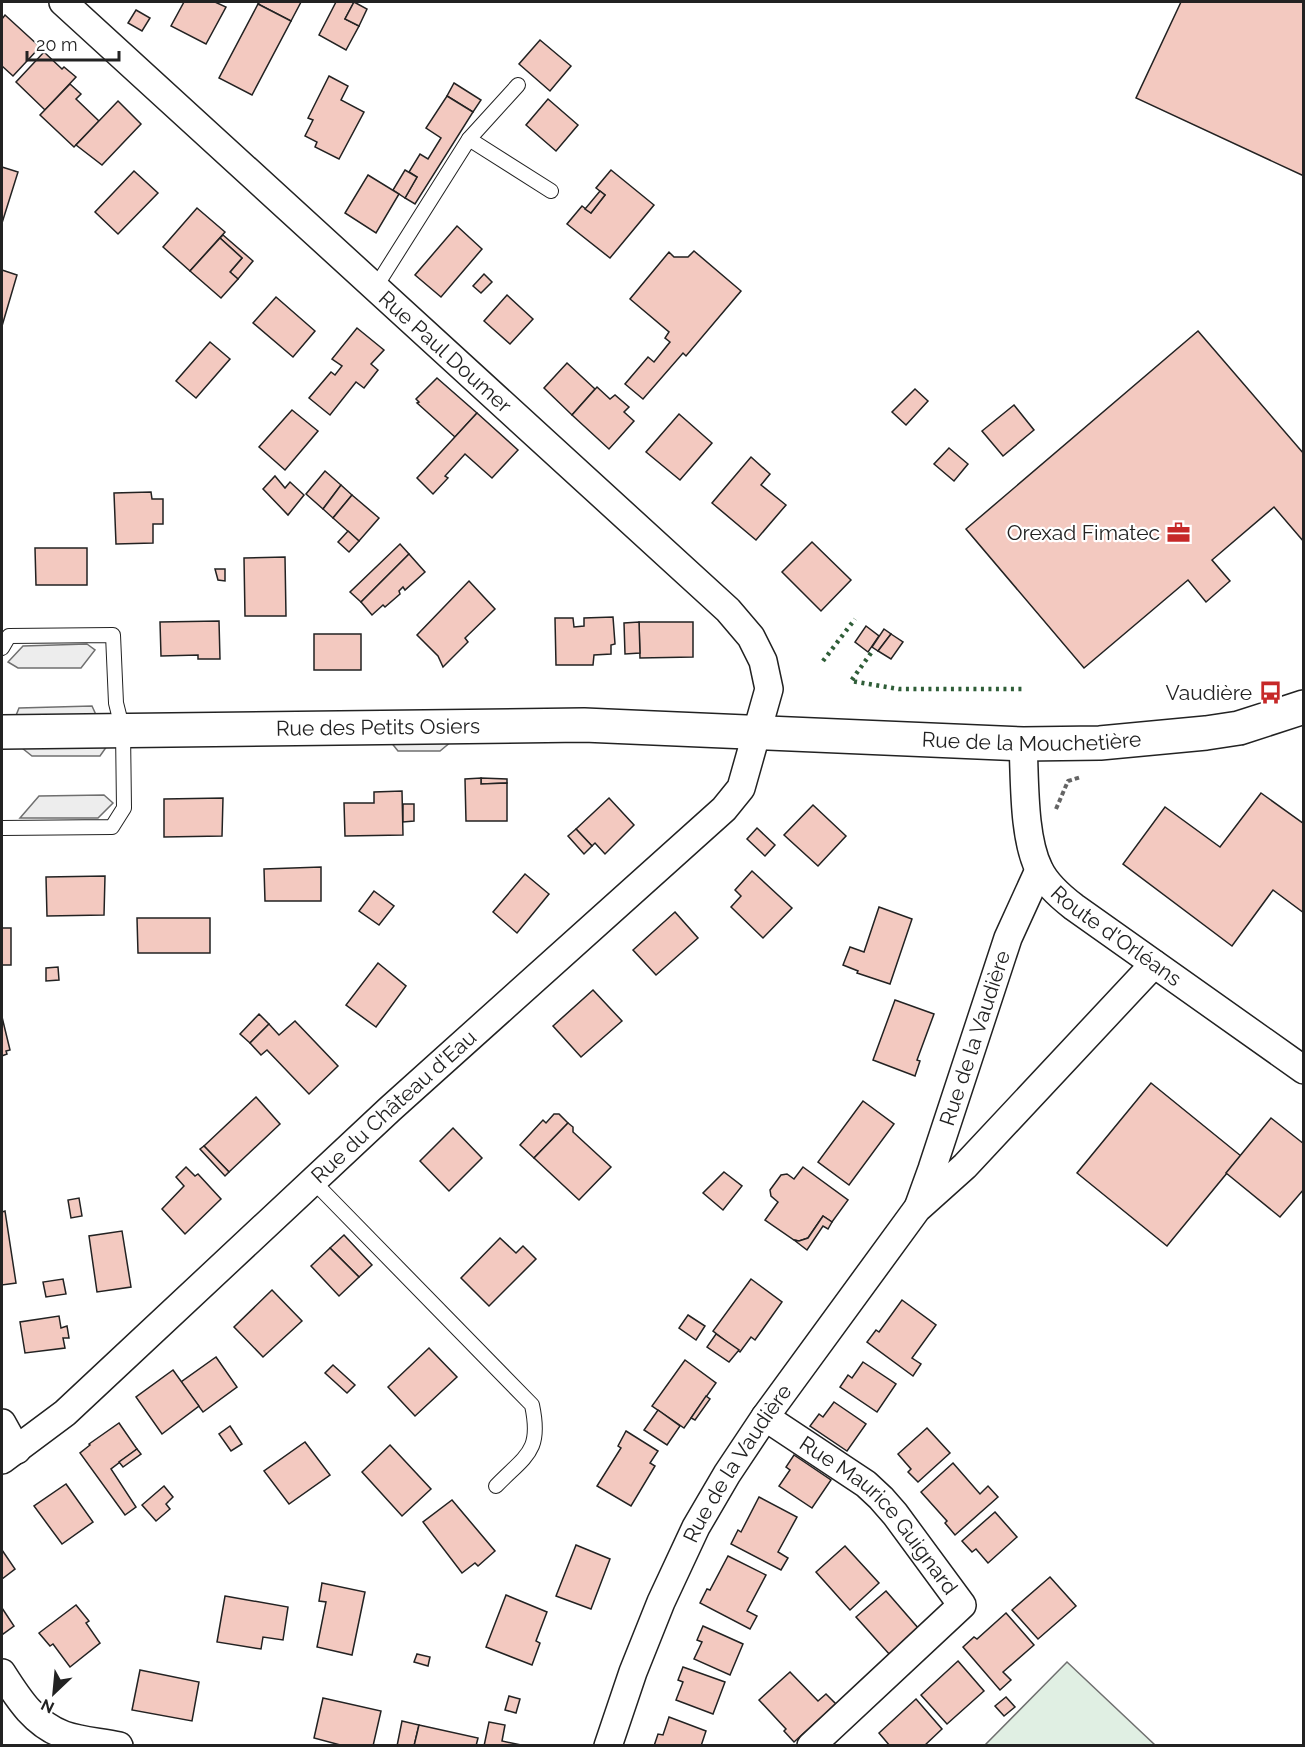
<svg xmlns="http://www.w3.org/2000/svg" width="1305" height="1747" font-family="Raleway,sans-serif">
<rect width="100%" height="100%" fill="#fff"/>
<!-- green -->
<path fill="#e0efe3" stroke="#6f6f6f" stroke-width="1.5" d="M1067 1662 1155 1745H985Z"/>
<!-- parking -->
<g fill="#ededed" stroke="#6f6f6f" stroke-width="1.5">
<path d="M87 644 95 650 81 668H18L8 662 23 646Z"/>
<path d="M92 706 97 717 15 718 19 708Z"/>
<path d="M390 741H452L440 751H398Z"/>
<path d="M107 746 100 756H32L22 748Z"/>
<path d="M104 795 113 803 98 818H20L39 796Z"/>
</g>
<!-- building -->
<g fill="#f3c9c0" stroke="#222" stroke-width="1.5">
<path d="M184 2H215L226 7 206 44 171 26Z"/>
<path d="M260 2H301L291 21 258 4Z"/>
<path d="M336 2H354L345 19 359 26 346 50 319 35Z"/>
<path d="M354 2 367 9 359 26 345 19Z"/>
<path d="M1181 2H1304V176L1136 98Z"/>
<path d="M258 4 291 21 252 95 219 78Z"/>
<path d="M136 10 150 18 142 31 128 23Z"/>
<path d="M5 15 40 47 13 76 2 66V19Z"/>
<path d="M540 40 571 66 550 91 519 64Z"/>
<path d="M44 52 62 69 64 67 76 77 45 110 16 82Z"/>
<path d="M329 76 348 86 341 100 364 112 339 159 315 147 317 142 305 136 313 120 308 118Z"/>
<path d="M454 83 481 100 473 112 447 96Z"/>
<path d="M70 84 81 94 76 99 99 121 74 147 40 115Z"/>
<path d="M447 96 473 112 415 204 405 198 417 177 409 172 420 154 428 159 441 138 426 128Z"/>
<path d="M548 99 578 125 556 151 526 125Z"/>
<path d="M118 101 141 124 102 165 76 145Z"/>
<path d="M2 167 18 172 2 223Z"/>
<path d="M405 170 417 177 405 198 393 190Z"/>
<path d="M611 170 654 205 610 258 567 224 582 206 591 213 605 195 596 188Z"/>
<path d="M134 171 158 193 118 234 95 212Z"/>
<path d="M368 175 399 194 376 233 345 213Z"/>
<path d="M600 191 605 195 591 213 585 209Z"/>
<path d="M197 208 225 232 190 271 163 247Z"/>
<path d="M457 226 482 249 441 297 415 275Z"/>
<path d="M223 235 253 261 238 279 230 272 242 258 220 238Z"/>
<path d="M220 238 242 258 230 272 238 279 221 298 190 271Z"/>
<path d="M694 251 741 291 686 356 683 353 643 399 625 384 648 357 654 362 670 342 665 338 669 332 630 299 669 252 674 257H688Z"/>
<path d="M2 270 17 275 2 326Z"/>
<path d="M484 274 492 282 481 293 473 286Z"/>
<path d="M507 295 533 319 510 344 484 321Z"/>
<path d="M276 297 315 331 293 357 253 323Z"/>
<path d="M357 328 384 350 371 364 378 370 364 388 356 382 330 415 309 398 331 372 335 375 342 366 332 359Z"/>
<path d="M1198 331 1304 454V542L1274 507 1212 560 1230 581 1206 602 1188 580 1084 668 966 529Z"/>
<path d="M210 342 230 359 196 398 176 381Z"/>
<path d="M567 363 595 389 572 415 544 388Z"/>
<path d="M437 378 477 413 455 437 417 403 419 402 416 399Z"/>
<path d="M597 387 610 399 615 395 629 407 624 412 634 421 609 449 572 415Z"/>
<path d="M915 389 928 401 906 425 892 412Z"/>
<path d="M1014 405 1034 430 1003 456 982 431Z"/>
<path d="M292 410 318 431 285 470 259 447Z"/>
<path d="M477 413 518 450 492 478 465 454 445 476 448 478 433 494 417 478Z"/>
<path d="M679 414 712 443 680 480 646 452Z"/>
<path d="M949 448 968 464 954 481 934 464Z"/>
<path d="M751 457 770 474 761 485 786 505 756 540 712 503Z"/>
<path d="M325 471 341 485 323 509 306 494Z"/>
<path d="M275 476 285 488 290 482 304 495 288 515 263 489Z"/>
<path d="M341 485 352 495 333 518 323 509Z"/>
<path d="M151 492 152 499H163V524H153V543L116 544 114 493Z"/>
<path d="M352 495 379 518 359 541 333 518Z"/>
<path d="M348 531 359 541 349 552 338 542Z"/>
<path d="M812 542 851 580 821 611 782 572Z"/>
<path d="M400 544 409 554 361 602 350 592Z"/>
<path d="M35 548H87V585H36Z"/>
<path d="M409 554 425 572 405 590 403 587 399 591 400 594 385 607 383 605 372 615 361 602Z"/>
<path d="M285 557 286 616H245L244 558Z"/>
<path d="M215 569H225V581L218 580Z"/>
<path d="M469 581 495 609 465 638 468 642 443 667 438 656 417 635Z"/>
<path d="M613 617 615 644 611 645V654L594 655 593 665H556L555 618H573L574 627 584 626V618Z"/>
<path d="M219 621 220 659H198V655L161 656 160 622Z"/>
<path d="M639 622H693V657L640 658Z"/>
<path d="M639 622 640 653 625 654 624 623Z"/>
<path d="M866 626 879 636 868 652 855 642Z"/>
<path d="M884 629 891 634 878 651 872 647Z"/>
<rect x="314" y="634" width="47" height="36"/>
<path d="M891 634 903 642 891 659 878 651Z"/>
<path d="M481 778 507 779V783L481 784Z"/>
<path d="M481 778V784L507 783V821H466L465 779Z"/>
<path d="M402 791 403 835 345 836 344 803H374V792Z"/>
<path d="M1261 793 1304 824V913L1273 890 1232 946 1123 864 1165 807 1220 847Z"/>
<path d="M223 798 222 836 164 837V799Z"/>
<path d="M609 798 634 825 605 854 595 843 592 846 576 829Z"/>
<path d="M403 804H414V821L403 822Z"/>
<path d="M813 805 846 836 818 866 784 835Z"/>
<path d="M757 828 775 845 765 856 747 839Z"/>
<path d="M576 829 592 846 584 854 568 836Z"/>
<path d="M321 867V901H265L264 869Z"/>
<path d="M752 871 792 908 763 938 731 907 741 896 735 890Z"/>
<path d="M525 874 549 894 517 933 493 912Z"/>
<path d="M105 876 104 915 47 916 46 877Z"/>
<path d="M374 891 394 906 379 925 359 911Z"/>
<path d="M879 907 912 919 890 984 857 973 858 971 843 965 850 947 864 952Z"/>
<path d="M675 912 698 938 656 975 633 950Z"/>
<path d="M137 918H210V953H138Z"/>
<rect x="2" y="928" width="9" height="37"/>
<path d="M378 963 406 986 376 1027 346 1005Z"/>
<path d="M58 967 59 980 46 981V968Z"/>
<path d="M593 990 622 1021 581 1057 553 1026Z"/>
<path d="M895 1000 934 1014 917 1060 920 1061 915 1076 873 1060Z"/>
<path d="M259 1014 269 1024 250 1043 240 1034Z"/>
<path d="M2 1017 10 1050 6 1051 7 1054 2 1056Z"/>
<path d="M295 1021 338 1066 309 1094 267 1050 261 1055 250 1043 269 1024 279 1035Z"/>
<path d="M1151 1083 1241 1156 1167 1246 1077 1173Z"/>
<path d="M256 1097 280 1124 229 1172 204 1146Z"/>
<path d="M863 1101 894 1124 849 1185 818 1162Z"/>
<path d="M554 1114H559L568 1123 534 1158 520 1145 543 1120 546 1123Z"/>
<path d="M1271 1118 1304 1144V1189L1280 1217 1226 1173Z"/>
<path d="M568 1123 573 1127V1132L611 1167 579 1200 534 1158Z"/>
<path d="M453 1128 482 1158 449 1191 420 1161Z"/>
<path d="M204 1146 229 1172 225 1176 200 1149Z"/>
<path d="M186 1167 195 1176 198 1174 221 1199 185 1234 162 1209 184 1186 176 1177Z"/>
<path d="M803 1167 848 1200 832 1222 823 1216 808 1238 799 1241 794 1240 765 1220 778 1202 771 1196 770 1190 781 1175 787 1174 794 1179Z"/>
<path d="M724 1172 742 1186 723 1210 703 1193Z"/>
<path d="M79 1198 82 1216 71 1218 68 1200Z"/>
<path d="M5 1211 16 1283 2 1285V1212Z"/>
<path d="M823 1216 832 1222 828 1229 823 1226 807 1250 794 1240 799 1241 808 1238Z"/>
<path d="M122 1231 131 1287 97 1292 89 1236Z"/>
<path d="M344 1235 372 1265 359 1277 330 1248Z"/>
<path d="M500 1238 516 1253 523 1246 536 1259 489 1306 461 1278Z"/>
<path d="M330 1248 359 1277 339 1296 311 1266Z"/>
<path d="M63 1279 66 1294 46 1297 43 1282Z"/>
<path d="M751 1279 782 1302 755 1340 751 1337 740 1352 713 1331Z"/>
<path d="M272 1290 302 1321 263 1357 234 1327Z"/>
<path d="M902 1300 936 1325 912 1358 921 1364 913 1376 867 1342 876 1330 879 1332Z"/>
<path d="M688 1315 705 1326 696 1340 679 1328Z"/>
<path d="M59 1316 61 1328 67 1326 69 1338H63L65 1348 25 1353 20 1322Z"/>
<path d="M716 1334 739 1350 729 1362 707 1347Z"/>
<path d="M429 1348 457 1377 415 1416 388 1387Z"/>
<path d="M216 1357 237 1387 203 1412 181 1382Z"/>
<path d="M685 1360 716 1383 684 1428 652 1406Z"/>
<path d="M863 1362 896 1384 877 1412 840 1387 848 1375 852 1378Z"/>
<path d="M333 1365 355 1385 347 1393 325 1373Z"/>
<path d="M173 1370 199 1406 162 1434 136 1397Z"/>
<path d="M706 1396 710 1399 695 1420 691 1418Z"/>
<path d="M834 1402 866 1424 847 1451 810 1426 819 1414 823 1417Z"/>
<path d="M658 1410 680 1426 667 1445 644 1430Z"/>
<path d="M119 1423 137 1449 111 1469 136 1507 125 1515 80 1453 90 1445 89 1444Z"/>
<path d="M230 1426 242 1444 231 1451 219 1434Z"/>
<path d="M927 1428 950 1453 918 1482 908 1472 911 1469 898 1454Z"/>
<path d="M626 1431 658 1451 650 1463 655 1466 631 1506 597 1486 621 1448 618 1446Z"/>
<path d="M305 1442 330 1475 289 1504 264 1471Z"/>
<path d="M390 1445 431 1489 402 1516 362 1472Z"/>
<path d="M137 1449 141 1454 123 1467 119 1462Z"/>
<path d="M794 1455 831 1480 812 1508 779 1486 790 1470 786 1467Z"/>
<path d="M953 1463 980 1494 988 1486 998 1497 955 1535 945 1523 947 1521 921 1492Z"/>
<path d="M66 1484 93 1522 62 1544 34 1506Z"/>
<path d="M164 1486 173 1497 166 1504 170 1509 156 1521 142 1505Z"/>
<path d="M759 1497 797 1517 778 1552 788 1558 781 1570 731 1544 738 1530 741 1532Z"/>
<path d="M452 1500 495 1551 478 1566 475 1563 462 1573 423 1522Z"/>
<path d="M995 1512 1017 1537 988 1563 976 1549 972 1552 962 1541Z"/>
<path d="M576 1545 610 1559 591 1609 556 1596Z"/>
<path d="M845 1546 879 1583 850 1610 816 1572Z"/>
<path d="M2 1550 15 1569 2 1579Z"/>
<path d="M728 1556 766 1575 747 1611 757 1616 750 1629 700 1603 707 1589 710 1590Z"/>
<path d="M1050 1577 1076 1606 1038 1639 1012 1610Z"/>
<path d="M322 1583 365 1592 352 1655 317 1647 326 1602 319 1601Z"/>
<path d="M886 1591 919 1629 890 1655 856 1617Z"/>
<path d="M506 1595 547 1612 536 1641 540 1643 532 1665 486 1647Z"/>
<path d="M225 1596 288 1607 283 1640 263 1637 261 1649 217 1642Z"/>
<path d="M76 1605 89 1621 86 1623 100 1643 70 1667 53 1644 50 1646 39 1633Z"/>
<path d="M2 1608 14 1626 3 1634 2 1632Z"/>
<path d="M1006 1613 1034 1645 1003 1672 1011 1680 1000 1690 963 1647 974 1637 977 1639Z"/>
<path d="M703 1626 743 1644 730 1675 694 1659 702 1642 697 1640Z"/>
<path d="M417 1654 430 1657 428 1666 414 1662Z"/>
<path d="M958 1661 984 1691 947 1724 921 1695Z"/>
<path d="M683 1667 725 1682 713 1714 676 1700 683 1682 678 1680Z"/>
<path d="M140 1670 199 1682 192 1721 132 1710Z"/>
<path d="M790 1672 818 1701 826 1694 836 1704 794 1742 784 1731 786 1729 759 1700Z"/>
<path d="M509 1696 520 1699 516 1713 505 1710Z"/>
<path d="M1006 1697 1015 1707 1004 1716 995 1706Z"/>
<path d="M323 1698 381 1711 373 1746H344L314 1738Z"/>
<path d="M916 1699 942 1729 924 1746H890L879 1733Z"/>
<path d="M669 1717 706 1731 701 1746H654L658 1734 663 1735Z"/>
<path d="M402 1721 419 1725 414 1746H397Z"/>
<path d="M489 1722 505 1725 502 1741 526 1746H484Z"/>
<path d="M419 1725 478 1738 476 1746H414Z"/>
</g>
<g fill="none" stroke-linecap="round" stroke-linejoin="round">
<defs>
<g id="service">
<path d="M469 139 551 191"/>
<path d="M375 288 469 139 518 85"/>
<path d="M2 648 9 636 113 635 116 703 123 731 124 808 112 827 2 828"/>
<path d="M313 1181 532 1405C542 1452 526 1455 496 1486"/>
</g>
<g id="minor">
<path id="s1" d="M1023 744C1025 780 1023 837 1039 869 1046 884 1061 897 1074 907L1304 1070"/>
<path id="s2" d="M919 1205 932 1169 1008 938 1039 870"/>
<path id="s3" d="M765 1417 866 1484 881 1498 895 1514 962 1605 811 1746"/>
<path d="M2 1423 17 1450"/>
<path id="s4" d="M2 1460 65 1413 390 1109 724 809 741 788 769 689 763 661 751 637 728 610 63 2"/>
<path d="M2 1673C18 1698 34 1724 64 1735 81 1741 101 1742 119 1746"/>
<path id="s5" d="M608 1746 633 1672 661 1602 696 1527 727 1474 765 1417 917 1209 965 1166 1154 964"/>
</g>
<g id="tertiary">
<path id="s6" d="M2 732 584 725 1023 744 1100 743 1206 733 1239 728 1304 707"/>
</g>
</defs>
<!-- service casing -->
<use href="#service" stroke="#222" stroke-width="16"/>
<!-- minor casing -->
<use href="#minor" stroke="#222" stroke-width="30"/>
<!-- tertiary casing -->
<use href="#tertiary" stroke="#222" stroke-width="36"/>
<!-- path -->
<path stroke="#646464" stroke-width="4" stroke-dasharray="4.5 3" stroke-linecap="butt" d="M1056 809 1068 781 1081 777"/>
<!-- service -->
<use href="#service" stroke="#fff" stroke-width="14"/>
<!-- minor -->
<use href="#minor" stroke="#fff" stroke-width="27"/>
<!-- tertiary -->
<use href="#tertiary" stroke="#fff" stroke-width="33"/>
<!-- hedge -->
<g stroke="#2f5e38" stroke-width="4.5" stroke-dasharray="3 4.5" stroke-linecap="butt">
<path d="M871 653 851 681 899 689H1022"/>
<path d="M823 661 855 619"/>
</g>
</g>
<!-- icons -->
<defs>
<symbol id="office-bare" viewBox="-9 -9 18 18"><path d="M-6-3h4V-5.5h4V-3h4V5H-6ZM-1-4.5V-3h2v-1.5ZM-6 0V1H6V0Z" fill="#c62828" stroke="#fff" stroke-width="2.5" paint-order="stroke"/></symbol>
<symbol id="bus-bare" viewBox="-9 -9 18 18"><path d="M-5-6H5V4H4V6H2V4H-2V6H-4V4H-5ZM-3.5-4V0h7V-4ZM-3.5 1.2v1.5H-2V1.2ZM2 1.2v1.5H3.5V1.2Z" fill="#c62828" stroke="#fff" stroke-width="2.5" paint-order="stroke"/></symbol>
</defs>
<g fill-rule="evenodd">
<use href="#office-bare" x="1162" y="516" width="33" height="33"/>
<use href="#bus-bare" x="1254" y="676" width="33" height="33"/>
</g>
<g text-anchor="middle" stroke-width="4.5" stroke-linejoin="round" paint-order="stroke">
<!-- street labels -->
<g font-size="21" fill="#222" stroke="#fff">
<text transform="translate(445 352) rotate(42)" y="7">Rue Paul Doumer</text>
<text dy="7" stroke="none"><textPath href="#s6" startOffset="376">Rue des Petits Osiers</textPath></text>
<text dy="7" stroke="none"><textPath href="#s6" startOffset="1030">Rue de la Mouchetière</textPath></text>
<text dy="7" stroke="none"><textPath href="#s1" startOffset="230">Route d'Orléans</textPath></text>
<text dy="7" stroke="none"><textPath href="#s2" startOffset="176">Rue de la Vaudière</textPath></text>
<text dy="7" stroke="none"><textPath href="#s4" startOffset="528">Rue du Château d'Eau</textPath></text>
<text dy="7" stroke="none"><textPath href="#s5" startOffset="312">Rue de la Vaudière</textPath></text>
<text dy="7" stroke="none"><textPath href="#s3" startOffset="152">Rue Maurice Guignard</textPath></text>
</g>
<!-- poi labels -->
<g font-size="21" fill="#222" stroke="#fff" text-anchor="end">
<text x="1160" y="540">Orexad Fimatec</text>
<text x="1252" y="700">Vaudière</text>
</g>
</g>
<!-- border -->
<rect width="1305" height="1747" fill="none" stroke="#222222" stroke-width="6"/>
<!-- north arrow -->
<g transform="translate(54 1693) rotate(206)" stroke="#ffffff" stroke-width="4.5" paint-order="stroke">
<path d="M0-4.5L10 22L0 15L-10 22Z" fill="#222222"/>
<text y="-9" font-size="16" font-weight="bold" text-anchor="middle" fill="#222222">N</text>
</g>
<!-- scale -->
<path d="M27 51v9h92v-9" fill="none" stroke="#222222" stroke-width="3"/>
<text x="36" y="51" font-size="18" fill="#222222" stroke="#ffffff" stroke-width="4.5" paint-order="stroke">20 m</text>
</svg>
